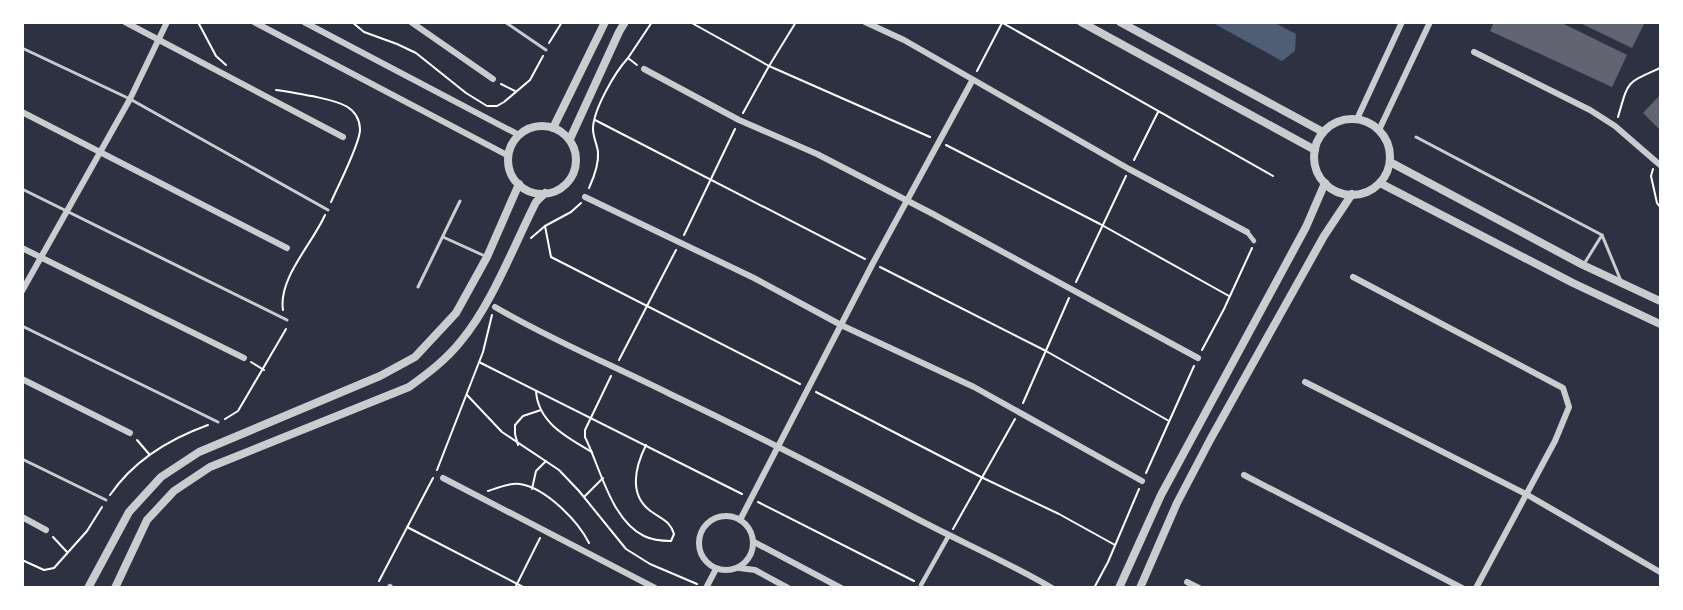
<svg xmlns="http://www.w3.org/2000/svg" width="1683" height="610" font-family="'Archivo Narrow',sans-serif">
<rect width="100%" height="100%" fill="#2d3142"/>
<!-- water -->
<path fill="#4f5d75" d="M1213 23H1275L1296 34 1295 51 1282 61Z"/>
<!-- building -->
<g fill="#626471">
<path d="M1494 22H1560L1627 55 1612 87 1490 31Z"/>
<path d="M1578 22H1645L1632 48Z"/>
<path d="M1660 95V130L1643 113Z"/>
</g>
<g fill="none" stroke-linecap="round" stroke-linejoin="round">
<!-- path -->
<g stroke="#fff" stroke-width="2">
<path d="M198 22 216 56 226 65"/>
<path d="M352 22 364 32 397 44 416 53 466 93 487 106H497L504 102 530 80 543 56"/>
<path d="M690 22 769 66 930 137"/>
<path d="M1001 22 1273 176"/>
<path d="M549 43 562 22"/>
<path d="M637 65 628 58 652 22"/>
<path d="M977 71 1002 23"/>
<path d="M501 84 515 91"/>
<path d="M276 90C288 91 299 94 312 96 332 101 359 103 360 129 361 142 337 188 331 202"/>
<path d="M743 113 769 66 796 22"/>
<path d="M1618 117C1629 80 1625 84 1660 68"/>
<path d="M595 120 865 259"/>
<path d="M946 145 1100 224 1229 296"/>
<path d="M1134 160 1158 112"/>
<path d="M1653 169 1651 176 1657 203 1660 207"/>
<path d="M589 188C594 177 599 164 598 152 597 144 593 137 593 129 593 110 615 72 628 58"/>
<path d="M581 203 571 212 545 226 551 257 800 384"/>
<path d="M684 235 735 129"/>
<path d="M531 238 545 226"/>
<path d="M880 267 1046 351 1169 421"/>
<path d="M1076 282 1126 176"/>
<path d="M283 310C278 278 313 243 325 215"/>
<path d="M1202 350 1224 309 1252 248"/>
<path d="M619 360 676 250"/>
<path d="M251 362 264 370"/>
<path d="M479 362 742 494"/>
<path d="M611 376 585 430V437C600 467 611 520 644 536 652 540 662 541 671 541L674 534C670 521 663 520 652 512 628 496 635 467 646 445"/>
<path d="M536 391C538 423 568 438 592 452"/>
<path d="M816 392 981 477 1059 514 1115 545"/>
<path d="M467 395 502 432 559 470 579 491 626 549 650 564 697 584"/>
<path d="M1023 403 1069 298"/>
<path d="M225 419 238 411 286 329"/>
<path d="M137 440 149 454"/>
<path d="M518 445 515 434V425L523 416 541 410"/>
<path d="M437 470 483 352 492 315"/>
<path d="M1146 473 1194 366"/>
<path d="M532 489 536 471 546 461"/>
<path d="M488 491C497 488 511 482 520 484 546 488 578 521 589 543"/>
<path d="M110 495C134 460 169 439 208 425"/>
<path d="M584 497 603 478"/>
<path d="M758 502 914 581"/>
<path d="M407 527 525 588"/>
<path d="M953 529 1015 419"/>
<path d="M53 537 67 552"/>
<path d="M22 560 44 570 54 568 87 531 102 507"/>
<path d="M379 581 433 478"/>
<path d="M515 588 540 538"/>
<path d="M1094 588 1108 562 1139 489"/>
</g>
<!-- service -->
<g stroke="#caccd0" stroke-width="3">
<path d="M505 22 546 50"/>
<path d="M22 48 130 99 328 210"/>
<path d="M1416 137 1602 235"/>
<path d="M22 189 287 320"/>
<path d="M443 237 485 256"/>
<path d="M1584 264 1602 235 1621 281"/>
<path d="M418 287 460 201"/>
<path d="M22 326 218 422"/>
<path d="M22 459 106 500"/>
</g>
<!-- pedestrian -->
<g stroke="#caccd0" stroke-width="4.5">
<path d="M1247 232 1254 241"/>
<path d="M921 585 949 535"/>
</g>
<!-- minor -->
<g stroke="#caccd0" stroke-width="6">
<path d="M125 22 343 137"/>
<path d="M254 22 509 156"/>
<path d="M304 22 519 135"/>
<path d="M411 22 493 79"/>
<path d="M865 22 904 40 1129 169 1247 232"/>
<path d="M1474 52 1590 110 1615 126 1660 165"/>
<path d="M644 69 739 120 817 154 933 214 1198 358"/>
<path d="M22 112 287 248"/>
<path d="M1357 119 1402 22"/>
<path d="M1379 130 1430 22"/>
<path d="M585 197 754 278 841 325 974 387 1142 481"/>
<path d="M22 248 244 358"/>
<path d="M1353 277 1563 388 1569 407 1555 441 1476 588"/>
<path d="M22 291 130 99 167 22"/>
<path d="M495 307C551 340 612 365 670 394 750 432 828 472 906 513 954 539 1004 560 1052 588"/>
<path d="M22 379 130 433"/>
<path d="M1305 382 1526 494 1660 572"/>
<path d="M1244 475 1462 588"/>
<path d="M443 478 655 588"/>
<circle cx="726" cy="543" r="27"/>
<path d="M22 517 46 530"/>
<path d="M740 520 873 263 972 81"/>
<path d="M754 542 841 588"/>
<path d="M739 568 755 570 788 588"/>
<path d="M1187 582 1199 588"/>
<path d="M390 587 391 588"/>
<path d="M706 588 716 569"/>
</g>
<!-- tertiary -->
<g stroke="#caccd0" stroke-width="8">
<path d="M1081 22 1315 150"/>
<path d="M1120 22 1323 132"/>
<circle cx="1352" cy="157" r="38"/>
<circle cx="542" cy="160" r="34"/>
<path d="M553 128 605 22"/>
<path d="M570 139 619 32 625 22"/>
<path d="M1390 162 1583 265 1660 301"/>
<path d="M1380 183 1573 283 1660 324"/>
<path d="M88 588 129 512 161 477 199 452 380 376 415 357 456 313 487 257 519 184"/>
<path d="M115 588 147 520 174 491 210 467 409 387C427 374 446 360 461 341 492 304 514 245 536 202L545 193"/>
<path d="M1119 588 1161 495 1306 227 1325 183"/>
<path d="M1140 588 1177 503 1210 440 1324 236 1352 194"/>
</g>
</g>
<!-- border -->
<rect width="1683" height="610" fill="none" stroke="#ffffff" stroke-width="48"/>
</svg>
